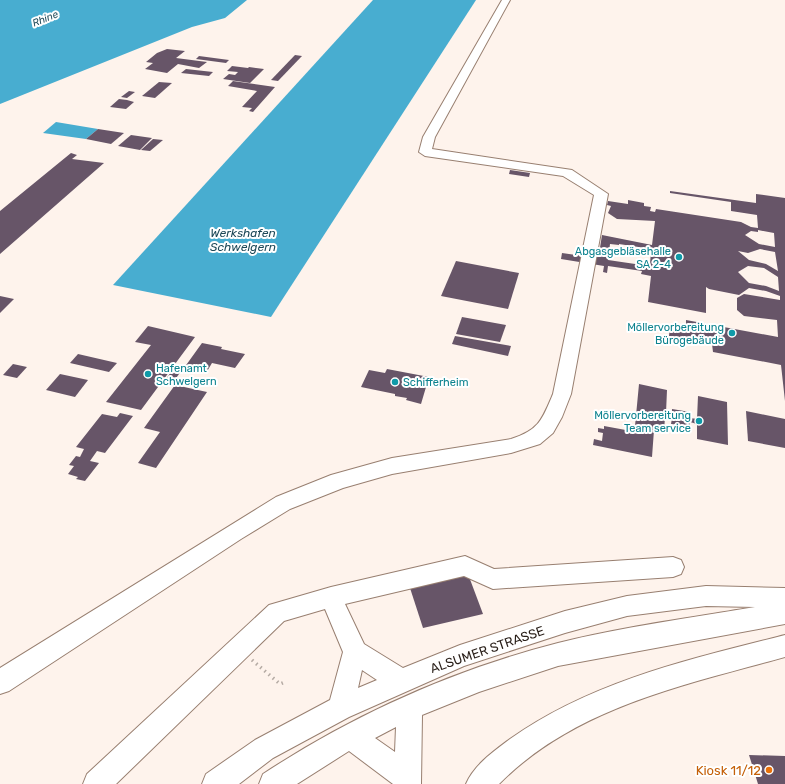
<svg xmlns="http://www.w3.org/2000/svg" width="785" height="784" font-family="Rubik,sans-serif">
<rect width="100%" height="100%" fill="#fef3ec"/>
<!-- water -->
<g fill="#48add0">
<path d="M0 0H247L225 18 192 27 0 104Z"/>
<path d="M373 0H476L271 317 113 285Z"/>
<path d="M56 122 98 129 86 139 43 133Z"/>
</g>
<!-- building -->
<g fill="#675568" fill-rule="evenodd">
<path d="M167 49 185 51 176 58 207 62 199 68 178 64 167 73 145 69 153 63 146 62 157 53Z"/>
<path d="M295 55 302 56 278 81 271 80Z"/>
<path d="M199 56 229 60 226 63 196 59Z"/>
<path d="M232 66 248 68 249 67 264 69 250 83 223 79 229 74 235 75 238 72 227 71Z"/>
<path d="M186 69 213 72 209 76 181 73Z"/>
<path d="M233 81 275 87 253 112 249 111 252 108 242 107 257 91 228 86Z"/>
<path d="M159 82 172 83 155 98 142 96Z"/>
<path d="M129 91 135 92 127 98 121 97Z"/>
<path d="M119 99 127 100 134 102 126 109 110 107Z"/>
<path d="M98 129 124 133 111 144 86 139Z"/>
<path d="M131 135 152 138 140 150 118 146Z"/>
<path d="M153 139 163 140 150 151 141 150Z"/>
<path d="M71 153 77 155 72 159 104 163 0 254V211Z"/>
<path d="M510 170 530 173 529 177 509 174Z"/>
<path d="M670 191 756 203V194L785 198V401L781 365 713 352 712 344 669 336 670 326 686 329V320L778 337 777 320 744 316 737 310V298L744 294 780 300V296L766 291 749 288 739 295 709 289 706 287V313L648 302 651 276 641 274 642 271 608 266 607 273 603 272 604 266 561 259 562 253 583 256 599 254 602 235 652 245 655 221 617 219 608 213 611 206 607 205 608 201 628 204V200L644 203V206L651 207 650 211 655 212 656 209 741 222 751 227 758 228 757 215 731 211V202L670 193ZM758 230 774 233 775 247 759 244 745 235 751 231 758 232ZM610 244 619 245V244L645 248V250L651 251 650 264 643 263 642 265 608 260ZM760 249 775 252 778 271 766 264 749 260 738 251 748 253ZM748 266 764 268 778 277 779 291 766 286 749 283 738 272Z"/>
<path d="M456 261 519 273 508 309 441 296Z"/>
<path d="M0 296 14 299 0 313Z"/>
<path d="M462 317 506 325 500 342 456 334Z"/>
<path d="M148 326 195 337 141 410 106 402 151 345 135 342Z"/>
<path d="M455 336 511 346 508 356 452 344Z"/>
<path d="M202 343 222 347 221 349 245 354 235 368 212 363 206 373 184 368Z"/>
<path d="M78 354 117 363 109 372 70 363Z"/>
<path d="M13 364 27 367 17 378 3 375Z"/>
<path d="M176 365 184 367 174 381 166 379Z"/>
<path d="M387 369 429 377 421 404 406 400 407 398 395 396V394L361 387 369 370 385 373Z"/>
<path d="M60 374 88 380 75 397 46 390Z"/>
<path d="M639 384 667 390 666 413 672 414V409L690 412V418L697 419 698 396 727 402 728 445 697 439V424L690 422V427L671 424 672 418 665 417 664 432 654 430 652 457 593 445 594 439 602 441 603 433 598 432V428L604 429V426L642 433V427L635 426Z"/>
<path d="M175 385 207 392 156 468 138 463 160 432 144 428Z"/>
<path d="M746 411 785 419V448L748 441Z"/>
<path d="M120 413 133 416 105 453 97 451 90 461 99 463 85 481 76 479 78 477 68 474 74 466 69 465 76 456 80 457 84 449 76 447 102 414 117 417Z"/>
<path d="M468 574 483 614 423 628 410 588Z"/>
<path d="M749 755 785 756V784H758Z"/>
</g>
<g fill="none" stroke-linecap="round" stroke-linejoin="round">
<defs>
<g id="minor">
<path d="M502 0H510L435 137 432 149 572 170 608 194 571 394 562 417 553 433 540 444 511 453 392 474 343 488 290 509 241 539 9 691 0 694V668L276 497 331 475 392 458 511 439C539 430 542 420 553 394L594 195 563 176 425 156 419 152 423 137Z"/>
<path d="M465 556 494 569 673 557 681 560 684 567 681 574 673 577 493 589 464 576 345 604 364 644 403 668 460 645 565 611 627 596 706 586 785 588V624L558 666 479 692 422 715 421 784H393L349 751 297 784H259L263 774C353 715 453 670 558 643 621 627 690 618 755 607L706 606 627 616 565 633 464 666 349 717 273 758 239 784H202L206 774 255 740 330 700 343 652 325 609 284 621 116 784H83L87 774 269 605 331 587ZM362 670 377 680 358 688ZM396 727 395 752 375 738Z"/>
<path d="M785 635V657C685 685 575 707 499 784H466C474 765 494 751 510 739 592 681 690 659 785 635Z"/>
</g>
</defs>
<!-- minor casing -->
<use href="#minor" stroke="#987f70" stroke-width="2"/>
<!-- path -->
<path stroke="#b5aba4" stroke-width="3.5" stroke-dasharray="1.5 4" stroke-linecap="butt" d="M252 660 280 684 285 682"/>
<!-- minor -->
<use href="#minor" fill="#fff" fill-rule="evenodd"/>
</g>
<!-- markers -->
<g fill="#0f9aa8" stroke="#fff" stroke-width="1.5">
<circle cx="679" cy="257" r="4"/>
<circle cx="732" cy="333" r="4"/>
<circle cx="148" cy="374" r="4"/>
<circle cx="395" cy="382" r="4"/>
<circle cx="699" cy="421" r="4"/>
</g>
<circle fill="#e8710a" stroke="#fff" stroke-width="1.5" cx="769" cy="770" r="4"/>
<g text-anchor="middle" stroke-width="4" stroke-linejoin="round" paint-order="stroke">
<!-- far-water labels -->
<g font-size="10" font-style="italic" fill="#1d4857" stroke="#fff">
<text transform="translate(45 18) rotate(-22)" y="4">Rhine</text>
</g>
<!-- culture labels -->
<g font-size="11" fill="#0d838f" stroke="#fff" text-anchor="end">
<text x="671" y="255">Abgasgebläsehalle<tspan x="671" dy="13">SA 2-4</tspan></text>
<text x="724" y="331">Möllervorbereitung<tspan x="724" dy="13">Bürogebäude</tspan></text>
<text x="156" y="372" text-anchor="start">Hafenamt<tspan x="156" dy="13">Schwelgern</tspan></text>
<text x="403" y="386" text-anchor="start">Schifferheim</text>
<text x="691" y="419">Möllervorbereitung<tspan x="691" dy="13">Team service</tspan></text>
</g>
<!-- water labels -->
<g font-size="12" font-style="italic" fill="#1d4857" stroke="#fff">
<text x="243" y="237">Werkshafen<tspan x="243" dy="14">Schwelgern</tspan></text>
</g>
<!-- near-street labels -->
<g font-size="13" fill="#281e18" stroke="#fff">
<text transform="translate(487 649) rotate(-19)" y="5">ALSUMER STRASSE</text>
</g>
<!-- near-food labels -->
<g font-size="13" fill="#c56008" stroke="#fff" text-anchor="end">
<text x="761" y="775">Kiosk 11/12</text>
</g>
</g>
</svg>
